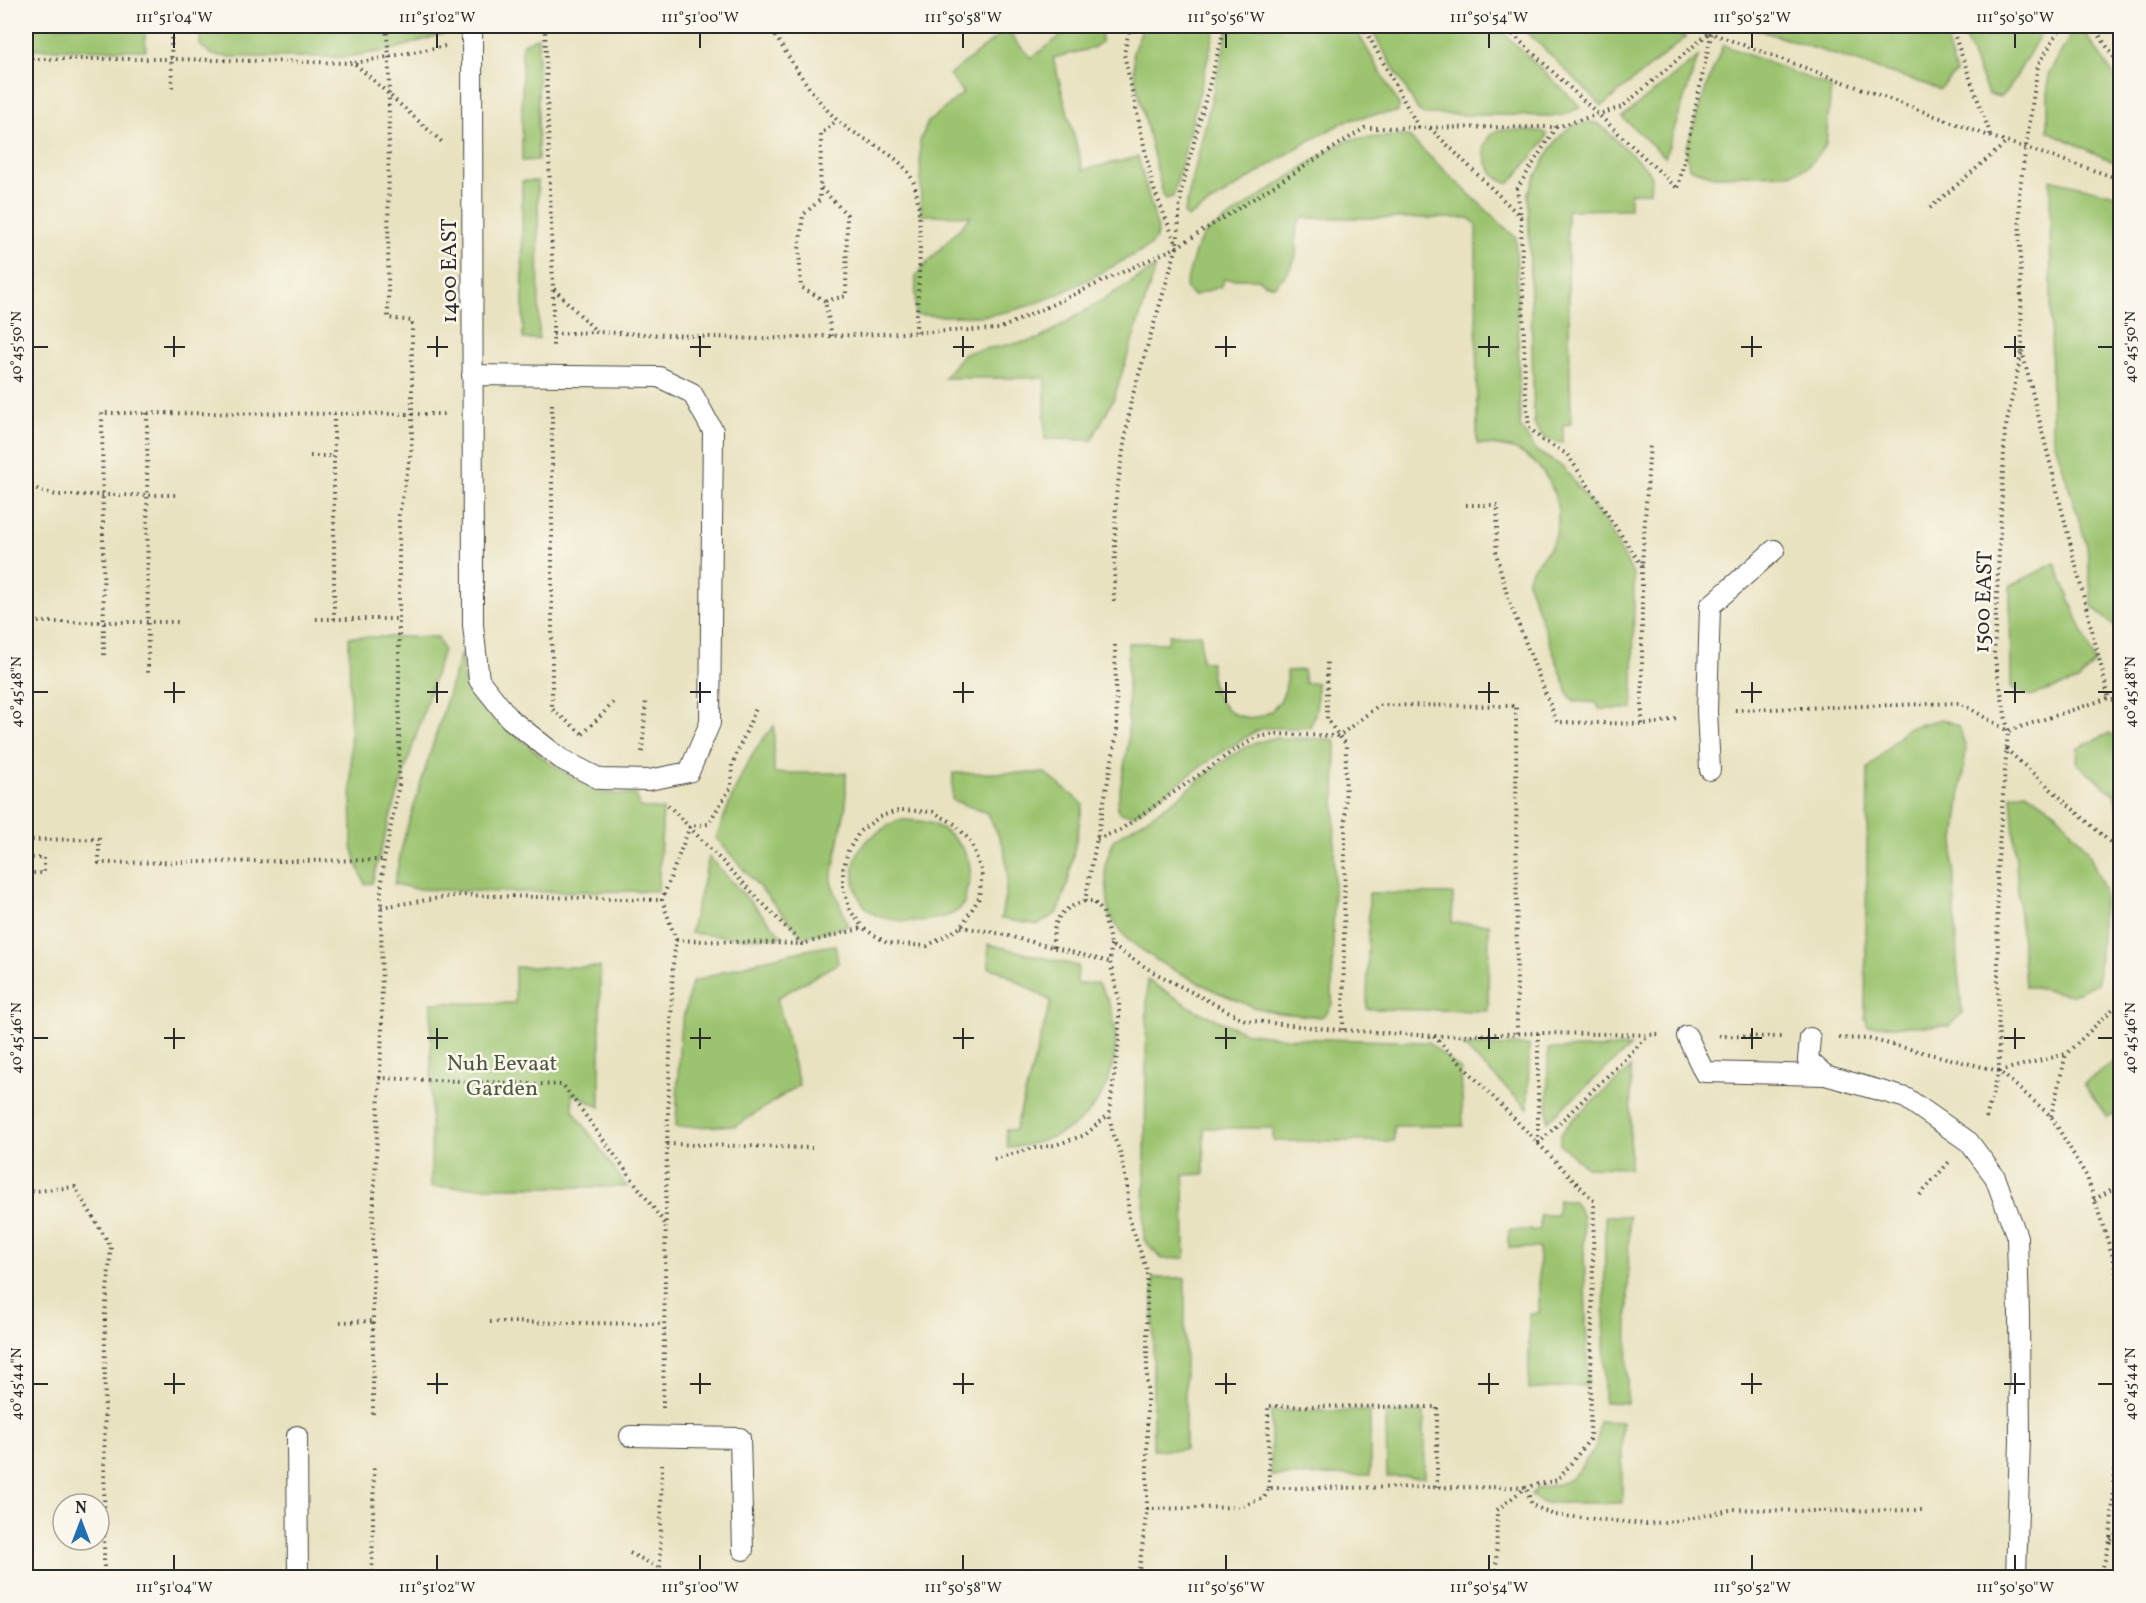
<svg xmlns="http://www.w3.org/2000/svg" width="2146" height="1603" font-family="Vollkorn,serif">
<rect width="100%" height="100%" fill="#fbf7ec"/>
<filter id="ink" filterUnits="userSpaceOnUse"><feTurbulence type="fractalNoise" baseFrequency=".0167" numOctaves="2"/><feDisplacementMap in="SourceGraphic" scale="12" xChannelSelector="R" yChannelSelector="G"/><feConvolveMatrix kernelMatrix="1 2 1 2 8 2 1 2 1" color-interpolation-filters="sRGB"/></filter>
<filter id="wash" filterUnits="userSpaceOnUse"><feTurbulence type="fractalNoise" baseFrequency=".008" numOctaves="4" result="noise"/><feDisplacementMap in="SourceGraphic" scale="24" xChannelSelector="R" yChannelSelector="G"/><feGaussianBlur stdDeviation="1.35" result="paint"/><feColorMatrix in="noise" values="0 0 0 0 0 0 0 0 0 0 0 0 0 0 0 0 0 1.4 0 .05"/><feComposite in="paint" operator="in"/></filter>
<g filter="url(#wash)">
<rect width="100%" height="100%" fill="#e8e2c0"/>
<!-- green -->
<g fill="#9cc46f" stroke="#64784d" stroke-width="1.5">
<path d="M26 26H144L146 50 26 49Z"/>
<path d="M200 26H453L452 31 392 50 345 57H234L212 55 200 45Z"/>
<path d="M1070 26H1101V42L1093 48 1053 58 1083 170 1138 157 1158 230 1155 240 1150 246C1099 273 1048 307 989 315 965 318 939 315 915 315L916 275 971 216 921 215 920 141 928 122 963 93 949 75 1006 30 1031 58 1071 28Z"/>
<path d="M1143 26H1216L1175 190 1173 197 1166 199 1163 195 1135 78 1133 52Z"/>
<path d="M1229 26H1354L1399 105 1398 112 1372 115 1346 121 1305 143 1187 218 1184 214Z"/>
<path d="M1369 26H1496L1581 107 1561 116 1422 114 1418 110Z"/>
<path d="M1521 26H1654L1686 37 1602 106Z"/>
<path d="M1748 26H1942L1956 73 1940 89 1749 27Z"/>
<path d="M1960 26H2045L2009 89 2000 97 1988 94Z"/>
<path d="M2076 26H2080L2120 84V163L2109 160 2048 131V75Z"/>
<path d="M538 37V160L522 161V45Z"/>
<path d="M1723 45 1831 87 1826 145 1808 167 1789 174 1714 176 1689 168 1686 148 1707 85Z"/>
<path d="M1698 57 1665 157 1622 117Z"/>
<path d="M1592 122 1599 124 1649 171 1651 177 1650 192 1630 193V209L1567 210 1571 424 1563 425V443C1549 442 1540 437 1534 423L1528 193C1534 178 1555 137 1569 128 1574 124 1585 123 1592 122Z"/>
<path d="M1498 130 1541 131 1547 134 1545 141 1510 183C1493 185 1469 143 1498 130Z"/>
<path d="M1396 136H1408L1516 238 1520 426 1536 451 1563 467 1607 525 1634 576 1633 709H1599L1597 703 1574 701 1569 695 1527 581C1531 563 1552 552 1556 534 1564 501 1548 467 1518 451 1506 445 1490 445 1477 444L1476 224 1469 218H1302C1292 228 1298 242 1296 255 1293 268 1284 277 1274 286L1263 283 1259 279H1224L1222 286 1193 296 1187 290 1186 284C1191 268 1194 245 1207 232L1335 146 1352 139Z"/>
<path d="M2050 179 2120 196V632L2092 606 2087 546 2052 433Z"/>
<path d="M522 181H538L539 339H523Z"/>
<path d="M1156 267 1114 398 1092 440 1045 439V378H944L964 353 1039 339Z"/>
<path d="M2055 563 2095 662 2078 681 2030 696 2011 688 2010 586Z"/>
<path d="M1201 634V661L1211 662C1206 734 1289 735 1287 671L1303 670 1305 683H1317C1317 700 1318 714 1309 728H1265L1256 731 1213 758 1134 815 1119 813 1117 807 1128 744V643H1168L1169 635Z"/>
<path d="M349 637H438L443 650 387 828 372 883 365 884 357 864 352 846Z"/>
<path d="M461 653 463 678 475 702 551 764 600 793 636 795 640 807 663 810 658 891 503 892 416 889 394 884 404 838Z"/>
<path d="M1942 719 1959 726 1966 749 1953 857 1957 961 1962 1013 1949 1026H1868L1865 1018 1868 769 1907 728Z"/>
<path d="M774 726V773H846V804L831 881 848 926 803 937 716 838C731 800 745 756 774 726Z"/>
<path d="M2110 733 2120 741V818L2114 794 2077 764 2078 748Z"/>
<path d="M1275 738 1333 739 1336 743 1332 1004 1327 1013 1321 1017 1279 1013 1253 1007 1215 991 1161 963 1128 940 1109 915 1105 866 1113 840C1134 826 1156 813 1176 799 1205 777 1237 743 1275 738Z"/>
<path d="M953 773H1045L1083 804 1068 882 1058 912 1038 925 1001 919 1008 878 1004 847 987 813 952 800Z"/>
<path d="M2026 792 2055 811 2088 851 2104 889 2098 983 2071 995 2025 986 2011 795Z"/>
<path d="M898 820C909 820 920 820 930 823 948 830 969 849 970 869 971 877 968 885 966 892 965 896 965 902 963 905 950 925 891 925 872 913 852 899 847 862 864 844 874 833 886 827 898 820Z"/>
<path d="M709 857 783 937 742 938 690 933Z"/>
<path d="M1369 893 1453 894 1452 923 1489 924 1488 1011 1367 1009Z"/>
<path d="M988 944 1078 966 1077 984 1097 983C1130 1022 1117 1095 1076 1124 1057 1138 1030 1146 1007 1148L1006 1130H1015L1051 1001 1000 971 989 968Z"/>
<path d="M835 945 838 963 777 998 799 1085 736 1126 676 1127 680 1031 692 982C739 966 786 952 835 945Z"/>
<path d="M515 967H600V1107L572 1093 573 1110 627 1187H431V1003H515Z"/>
<path d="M1147 980 1197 1011 1244 1032 1287 1038 1428 1042 1461 1070 1463 1126H1394V1141H1273V1128H1204V1174L1184 1175 1185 1258 1162 1259 1144 1240Z"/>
<path d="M1529 1045 1528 1109 1463 1046Z"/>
<path d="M1630 1047 1548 1121V1049Z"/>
<path d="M2120 1057V1111L2107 1117 2084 1084Z"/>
<path d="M1631 1068 1630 1168 1586 1167 1560 1144V1135L1572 1120Z"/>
<path d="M1558 1200 1574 1201 1583 1217 1588 1385 1529 1390V1314L1539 1313V1248H1509V1230H1540V1215H1557Z"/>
<path d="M1605 1216H1629L1627 1403 1604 1402Z"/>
<rect x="1153" y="1278" width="32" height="172"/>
<path d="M1271 1411H1370V1475L1271 1476Z"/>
<path d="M1424 1412 1425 1477H1387L1386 1413Z"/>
<path d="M1599 1421 1622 1422V1503H1542L1531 1495C1537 1483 1559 1488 1570 1479 1575 1475 1594 1451 1596 1445 1599 1438 1598 1428 1599 1421Z"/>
</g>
</g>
<g filter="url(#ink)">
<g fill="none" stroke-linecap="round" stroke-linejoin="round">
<defs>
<g id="lane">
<path d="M472 26 473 625 479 680 510 719 561 759 600 779 649 780 689 772 710 723 713 431 692 393 659 377 472 375"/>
<path d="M1710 770 1707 711 1710 606 1774 550"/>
<path d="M1687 1036 1704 1072 1825 1075"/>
<path d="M1810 1038 1808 1060 1825 1075 1906 1098 1969 1142 1995 1177 2017 1237 2019 1314 2020 1439 2016 1578"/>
<path d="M297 1436 298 1578"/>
<path d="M630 1436 740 1438 743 1550"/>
</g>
</defs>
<!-- lane casing -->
<use href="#lane" stroke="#474641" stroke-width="22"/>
<!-- path -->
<g stroke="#474641" stroke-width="4" stroke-dasharray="1.5 4.5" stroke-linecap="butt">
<path d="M171 26 172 91"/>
<path d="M545 26 553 288V349"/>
<path d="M769 26C790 58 808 92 836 119 858 140 901 152 913 181 926 213 917 296 916 332"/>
<path d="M1121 26 1128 28V26"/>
<path d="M1130 26 1124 54 1153 187 1177 246"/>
<path d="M1363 26 1419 128"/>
<path d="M1504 26 1678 189 1713 26"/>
<path d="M1692 26 1992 137 2120 179"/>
<path d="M1951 26 1991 136"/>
<path d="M2093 26 2120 66"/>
<path d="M26 59H171L354 63 442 142"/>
<path d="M355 63 445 46"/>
<path d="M1556 127 1517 189 1521 218 1525 384 1529 427 1542 440 1567 454 1642 566"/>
<path d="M1430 128 1521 217"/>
<path d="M821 188 847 215 846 296 825 301"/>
<path d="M1930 208 2007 142"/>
<path d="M554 289 597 332"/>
<path d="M553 334 597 332 759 339 999 329 1177 247 1365 128 1556 127 1622 107 1710 32"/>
<path d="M832 336 825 301 801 287 799 250 803 215 820 200 821 134 837 120"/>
<path d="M2022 351 2109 698"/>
<path d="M552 404V709L584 735"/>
<path d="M147 413 148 676"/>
<path d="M334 414V619"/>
<path d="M310 456H334"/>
<path d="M26 483 41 491 56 495H179"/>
<path d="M1466 505H1498L1496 553 1508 598 1557 722 1642 724 1659 723 1680 717"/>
<path d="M1114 601 1116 496 1131 401 1177 247 1181 191 1225 26"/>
<path d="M316 619H399"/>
<path d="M26 622H179"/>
<path d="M1115 645 1117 733 1085 901H1093L1103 912 1111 945 1153 972 1245 1020 1326 1029 1434 1036 1538 1033 1661 1035"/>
<path d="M104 655 102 413 444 414"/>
<path d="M1735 710 1960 703 2008 731 2109 698 2120 704"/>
<path d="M1642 724V566L1650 443"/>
<path d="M583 734 616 700"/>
<path d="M2006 749 2112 844 2120 861"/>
<path d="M642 752 646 700"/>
<path d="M668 805 802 944 863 928 887 943 927 946 961 927 979 898 982 873 971 842 955 824 933 812 901 810 881 816 860 831 848 851 843 870V887L850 910 863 928"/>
<path d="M1097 839 1120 830 1236 749 1258 737 1274 734 1339 736 1327 719V660"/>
<path d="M26 840 99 839V863L384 860"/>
<path d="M26 858H44V873H26"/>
<path d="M381 907 460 895 662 900"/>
<path d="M961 927 993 932 1110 962"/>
<path d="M676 940 802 944"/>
<path d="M1111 945 1110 962 1119 1000V1041L1109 1114 1113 1135 1121 1154 1127 1186 1129 1219 1147 1271V1509L1138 1578"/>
<path d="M1053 947C1053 920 1058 910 1085 901"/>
<path d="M1343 1030 1346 744 1339 736 1379 705 1516 706 1517 1034"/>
<path d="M1538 1033V1143"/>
<path d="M1434 1036 1594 1201 1590 1439 1558 1480 1526 1487 1497 1510 1496 1578"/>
<path d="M1719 1036 1781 1037"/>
<path d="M1839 1038 1869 1039 1999 1071 2051 1116 2087 1177 2115 1263 2120 1290"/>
<path d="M1999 1071 2066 1054 2120 1002"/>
<path d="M379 1078 563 1085 666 1225"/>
<path d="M2051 1116 2066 1054"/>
<path d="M1986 1118 1999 1071 1997 873 2008 731 1994 654 2005 431 2022 350 2019 194 2038 65 2062 26"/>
<path d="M667 1144 812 1148"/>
<path d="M1538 1144 1649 1035"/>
<path d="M994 1159 1030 1149 1055 1145 1085 1135 1109 1114"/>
<path d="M26 1192 75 1187 111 1247 105 1315 104 1578"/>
<path d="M1920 1195 1949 1162"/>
<path d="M2094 1200 2120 1184"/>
<path d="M340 1322 373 1321"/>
<path d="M490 1322 664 1324"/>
<path d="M663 1408 667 1144 673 965 676 940 662 900 690 826 708 824 731 787 732 765 757 706"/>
<path d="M373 1414V1219L382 1031 381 892 384 860 399 785V515L412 446V321L388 318 389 56 386 26"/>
<path d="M1269 1488 1268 1406 1437 1407V1489"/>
<path d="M1147 1509 1240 1507 1264 1498 1269 1488 1526 1487 1532 1505 1554 1515 1646 1524 1684 1520 1734 1509 1806 1511 1922 1510"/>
<path d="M2111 1540 2120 1532"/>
<path d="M630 1553 660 1568"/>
<path d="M372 1578 374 1464"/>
<path d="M655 1578 660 1568 662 1464"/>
<path d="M2100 1578 2110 1541 2120 1410"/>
</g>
<!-- lane -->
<use href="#lane" stroke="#fff" stroke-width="20"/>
</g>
</g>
<!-- ticks -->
<path fill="none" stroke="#2b2b2b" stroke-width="2" d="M174 33V48M437 33V48M700 33V48M963 33V48M1226 33V48M1489 33V48M1752 33V48M2015 33V48M174 336V357M437 336V357M700 336V357M963 336V357M1226 336V357M1489 336V357M1752 336V357M2015 336V357M33 347H48M164 347H185M427 347H448M690 347H711M953 347H974M1215 347H1236M1478 347H1499M1741 347H1762M2004 347H2025M2098 347H2113M174 682V703M437 682V703M700 682V703M963 682V703M1226 682V703M1489 682V703M1752 682V703M2015 682V703M33 692H48M164 692H185M427 692H448M690 692H711M953 692H974M1215 692H1236M1478 692H1499M1741 692H1762M2004 692H2025M2098 692H2113M174 1028V1049M437 1028V1049M700 1028V1049M963 1028V1049M1226 1028V1049M1489 1028V1049M1752 1028V1049M2015 1028V1049M33 1038H48M164 1038H185M427 1038H448M690 1038H711M953 1038H974M1215 1038H1236M1478 1038H1499M1741 1038H1762M2004 1038H2025M2098 1038H2113M174 1373V1394M437 1373V1394M700 1373V1394M963 1373V1394M1226 1373V1394M1489 1373V1394M1752 1373V1394M2015 1373V1394M33 1384H48M164 1384H185M427 1384H448M690 1384H711M953 1384H974M1215 1384H1236M1478 1384H1499M1741 1384H1762M2004 1384H2025M2098 1384H2113M174 1555V1570M437 1555V1570M700 1555V1570M963 1555V1570M1226 1555V1570M1489 1555V1570M1752 1555V1570M2015 1555V1570"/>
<g text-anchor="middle" stroke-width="5" stroke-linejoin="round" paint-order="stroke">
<!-- street labels -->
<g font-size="22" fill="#2b2b2b" stroke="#fbf7ec">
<text transform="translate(448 271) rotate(-90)" y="8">1400 EAST</text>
<text transform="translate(1982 602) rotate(-88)" y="8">1500 EAST</text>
</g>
<!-- park labels -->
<g font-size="22" fill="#4d593f" stroke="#fbf7ec">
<text x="502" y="1070">Nuh Eevaat<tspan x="502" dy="25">Garden</tspan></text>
</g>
</g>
<!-- margin -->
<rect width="2146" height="1603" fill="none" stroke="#fbf7ec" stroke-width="66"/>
<!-- north arrow -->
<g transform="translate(81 1522)"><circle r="28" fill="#fbf7ec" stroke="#a8a59f" stroke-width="1.5"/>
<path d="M0-4.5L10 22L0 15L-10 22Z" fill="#1f6fb2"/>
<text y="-9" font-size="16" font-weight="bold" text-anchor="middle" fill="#2b2b2b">N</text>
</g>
<rect x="33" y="33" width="2080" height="1537" fill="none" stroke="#2b2b2b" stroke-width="2"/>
<g font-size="15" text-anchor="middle" fill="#2b2b2b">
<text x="174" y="22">111°51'04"W</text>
<text x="437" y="22">111°51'02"W</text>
<text x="700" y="22">111°51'00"W</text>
<text x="963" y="22">111°50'58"W</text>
<text x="1226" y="22">111°50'56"W</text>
<text x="1489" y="22">111°50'54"W</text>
<text x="1752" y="22">111°50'52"W</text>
<text x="2015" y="22">111°50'50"W</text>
<text transform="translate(16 347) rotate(-90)" y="5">40°45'50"N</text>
<text transform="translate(2130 347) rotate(-90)" y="5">40°45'50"N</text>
<text transform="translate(16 692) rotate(-90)" y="5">40°45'48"N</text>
<text transform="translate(2130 692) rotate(-90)" y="5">40°45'48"N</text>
<text transform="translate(16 1038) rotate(-90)" y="5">40°45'46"N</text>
<text transform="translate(2130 1038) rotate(-90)" y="5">40°45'46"N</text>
<text transform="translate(16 1384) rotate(-90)" y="5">40°45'44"N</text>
<text transform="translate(2130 1384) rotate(-90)" y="5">40°45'44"N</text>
<text x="174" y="1592">111°51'04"W</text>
<text x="437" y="1592">111°51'02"W</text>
<text x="700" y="1592">111°51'00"W</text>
<text x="963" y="1592">111°50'58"W</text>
<text x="1226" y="1592">111°50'56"W</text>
<text x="1489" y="1592">111°50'54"W</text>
<text x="1752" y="1592">111°50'52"W</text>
<text x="2015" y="1592">111°50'50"W</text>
</g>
</svg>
